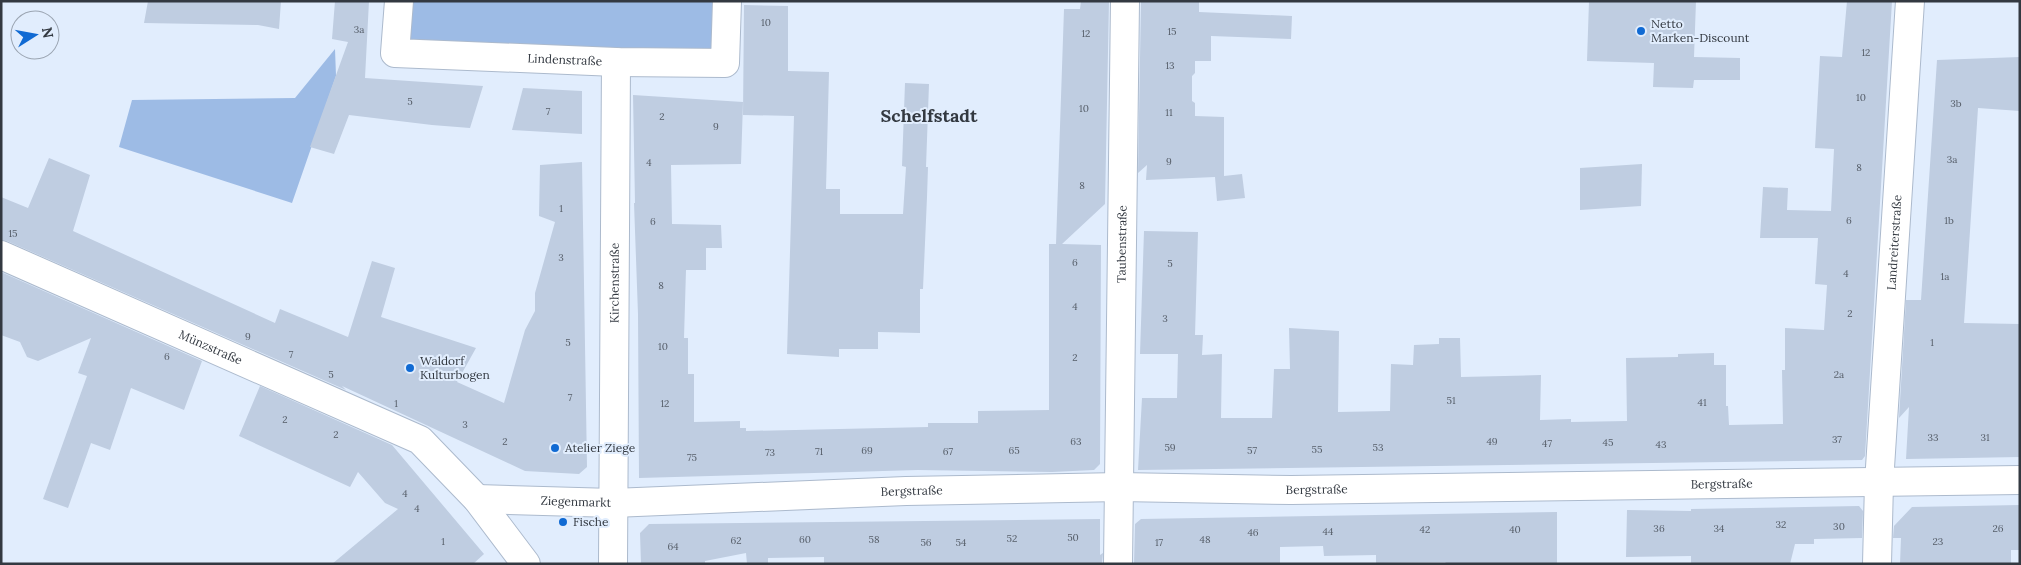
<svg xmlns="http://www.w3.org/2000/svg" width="2021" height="565" font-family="Lora,serif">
<rect width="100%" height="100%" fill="#e1edfd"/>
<!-- green -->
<g fill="#9dbbe5">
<path d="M399 1H727L725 63 395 53Z"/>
<path d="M335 49 336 76 292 203 119 147 132 100 295 98Z"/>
</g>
<!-- building -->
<g fill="#bfcde1">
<path d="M148 1H281L279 29 258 25 144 23Z"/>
<path d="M335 1H369L365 78 483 86 470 128 432 125 349 115 334 154 310 147 348 42 332 39Z"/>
<path d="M1081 1H1109L1105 204 1062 244 1101 245 1100 464 1094 470 1052 472 918 470 639 478 638 314 634 203H635L633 95 743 102 741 164 671 165 672 224 721 225 722 248H706V270H686L684 338H688V374H694V422L740 421V428H746V431L928 427V423H978V411L1049 410V244H1056L1064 9H1080Z"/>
<path d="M1141 1H1199V12L1292 16 1291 39 1211 36V61H1195V73L1192 76V101L1195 103V116L1224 117V176L1242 174 1245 198 1217 201 1215 177 1146 180 1147 165 1138 173Z"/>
<path d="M1589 1H1696L1694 57 1740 58V80H1694L1693 88 1653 87 1654 63 1587 61Z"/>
<path d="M1847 1H1892L1865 456 1862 460 1138 470 1142 398H1177L1178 354H1140L1144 231 1198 232 1195 335H1203L1202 355 1222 354 1221 418H1272L1274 369H1290L1289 328 1339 331 1338 412 1390 411 1391 364 1413 365 1414 345 1439 344V338H1460L1461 377 1541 375 1540 420 1571 419V422L1627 421 1626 358 1678 357V354L1714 353V365H1726V406H1728L1729 425 1783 424 1782 370H1785V328L1824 330 1827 285 1815 284 1818 238H1760L1763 187 1788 188 1787 210 1831 211 1834 149 1815 148 1820 56 1842 57Z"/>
<path d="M744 5 788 6V71L829 72 826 189H840V214H903L906 167 902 166 905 83 929 84 926 167H928L927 197 923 289H920V333L878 332V349H839V357L787 354 794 116 743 115Z"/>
<path d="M2020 57V111L1978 108 1964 323 2020 324V457L1906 459 1909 407 1899 418 1906 300H1921L1937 60Z"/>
<path d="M523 88 582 91V134L512 130Z"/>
<path d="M49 158 90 175 73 231 275 323 280 309 348 337 372 261 395 268 381 317 476 348 457 382 504 403 525 330 535 311V293L555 222 539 216 540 165 582 162 587 467 579 474 525 471 342 386 346 390 7 241 1 240V197L28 208Z"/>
<path d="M1642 164 1641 206 1580 210V168Z"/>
<path d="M1 272 202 361 184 410 131 388 110 450 91 443 68 508 43 499 87 376 78 373 91 338 38 361 27 357 20 342 1 335Z"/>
<path d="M260 386 392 445 484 554 473 564H332L398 509 385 503 358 472 350 487 239 436Z"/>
<path d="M2020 505V550H2011V564H1900L1901 538H1893L1894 526 1912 507Z"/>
<path d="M1859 506 1863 511 1862 538 1814 539V544H1795L1790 564H1691V556L1626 557 1627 510 1691 511V509Z"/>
<path d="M1557 512V564H1447L1445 562 1376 563V555L1324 556 1323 546 1280 547V564H1134L1135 524 1141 519Z"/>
<path d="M1100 519V555L1103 553 1102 564H824V557L768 558V564H747L746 553 705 561V564H641L640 533 649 524Z"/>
</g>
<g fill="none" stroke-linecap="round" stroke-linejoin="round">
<defs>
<g id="minor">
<path id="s1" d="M399 1 395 53 616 62 725 63 727 1"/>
<path id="s2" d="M1 255 420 440 477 499 526 564"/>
<path id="s3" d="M477 499 613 503 906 491 1120 487 1291 490 2020 480"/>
<path id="s4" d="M613 564 616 62"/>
<path id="s5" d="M1118 564 1125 1"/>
<path id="s6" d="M1877 564 1879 483 1910 1"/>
</g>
</defs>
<!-- minor casing -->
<use href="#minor" stroke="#acbacd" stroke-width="30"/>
<!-- minor -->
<use href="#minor" stroke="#fff" stroke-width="28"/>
</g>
<!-- markers -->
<g fill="#106ad3" stroke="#e1edfd" stroke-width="2">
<circle cx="1641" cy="31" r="5"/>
<circle cx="410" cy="368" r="5"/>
<circle cx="555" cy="448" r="5"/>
<circle cx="563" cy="522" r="5"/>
</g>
<g text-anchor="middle" stroke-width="4" stroke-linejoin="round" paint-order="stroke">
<!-- number labels -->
<g font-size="10" fill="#565e69">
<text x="766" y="26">10</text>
<text x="359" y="33">3a</text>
<text x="1172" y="35">15</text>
<text x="1086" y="37">12</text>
<text x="1866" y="56">12</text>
<text x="1170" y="69">13</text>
<text x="1861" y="101">10</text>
<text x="410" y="105">5</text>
<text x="1956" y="107">3b</text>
<text x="1084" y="112">10</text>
<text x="548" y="115">7</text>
<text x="1169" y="116">11</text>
<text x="662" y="120">2</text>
<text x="716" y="130">9</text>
<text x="1952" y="163">3a</text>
<text x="1169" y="165">9</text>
<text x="649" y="166">4</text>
<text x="1859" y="171">8</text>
<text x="1082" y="189">8</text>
<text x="561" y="212">1</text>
<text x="1849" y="224">6</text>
<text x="1949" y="224">1b</text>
<text x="653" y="225">6</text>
<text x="13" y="237">15</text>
<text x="561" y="261">3</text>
<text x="1075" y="266">6</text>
<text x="1170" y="267">5</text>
<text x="1846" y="277">4</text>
<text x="1945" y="280">1a</text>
<text x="661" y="289">8</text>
<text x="1075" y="310">4</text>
<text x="1850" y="317">2</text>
<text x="1165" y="322">3</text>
<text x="248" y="340">9</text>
<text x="568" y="346">5</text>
<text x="1932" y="346">1</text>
<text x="663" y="350">10</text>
<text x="291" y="358">7</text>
<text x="167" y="360">6</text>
<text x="1075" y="361">2</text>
<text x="331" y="378">5</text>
<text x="1839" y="378">2a</text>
<text x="570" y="401">7</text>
<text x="1451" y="404">51</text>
<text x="1702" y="406">41</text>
<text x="396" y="407">1</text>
<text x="665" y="407">12</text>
<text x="285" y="423">2</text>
<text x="465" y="428">3</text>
<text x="336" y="438">2</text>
<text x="1933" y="441">33</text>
<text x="1985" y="441">31</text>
<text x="1837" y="443">37</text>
<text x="505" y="445">2</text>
<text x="1076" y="445">63</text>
<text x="1492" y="445">49</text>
<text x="1608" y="446">45</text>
<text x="1547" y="447">47</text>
<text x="1661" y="448">43</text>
<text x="1170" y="451">59</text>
<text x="1378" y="451">53</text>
<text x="1317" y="453">55</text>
<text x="867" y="454">69</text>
<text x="1014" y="454">65</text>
<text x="1252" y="454">57</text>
<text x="819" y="455">71</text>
<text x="948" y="455">67</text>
<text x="770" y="456">73</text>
<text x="692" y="461">75</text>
<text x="405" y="497">4</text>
<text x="417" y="512">4</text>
<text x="1781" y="528">32</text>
<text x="1839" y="530">30</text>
<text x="1659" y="532">36</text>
<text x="1719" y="532">34</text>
<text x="1998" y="532">26</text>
<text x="1425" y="533">42</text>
<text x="1515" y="533">40</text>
<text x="1328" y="535">44</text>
<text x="1253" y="536">46</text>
<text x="1073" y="541">50</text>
<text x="1012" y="542">52</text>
<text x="805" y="543">60</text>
<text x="874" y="543">58</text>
<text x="1205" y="543">48</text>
<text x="736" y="544">62</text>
<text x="443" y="545">1</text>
<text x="1938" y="545">23</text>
<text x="926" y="546">56</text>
<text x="961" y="546">54</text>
<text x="1159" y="546">17</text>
<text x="673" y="550">64</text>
</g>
<!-- poi labels -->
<g font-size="12" fill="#333941" stroke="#e1edfd" text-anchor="start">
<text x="1651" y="28">Netto<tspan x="1651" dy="14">Marken-Discount</tspan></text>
<text x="420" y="365">Waldorf<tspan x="420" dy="14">Kulturbogen</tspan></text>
<text x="565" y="452">Atelier Ziege</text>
<text x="573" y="526">Fische</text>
</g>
<!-- street labels -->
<g font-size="12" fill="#333941" stroke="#e1edfd">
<text dy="4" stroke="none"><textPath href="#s1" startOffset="222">Lindenstraße</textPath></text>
<text dy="4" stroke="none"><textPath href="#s6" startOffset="322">Landreiterstraße</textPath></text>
<text dy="4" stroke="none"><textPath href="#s5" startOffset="320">Taubenstraße</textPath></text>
<text dy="4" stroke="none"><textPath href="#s4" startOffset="281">Kirchenstraße</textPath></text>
<text dy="4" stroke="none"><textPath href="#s2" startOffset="229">Münzstraße</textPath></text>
<text dy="4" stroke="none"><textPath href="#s3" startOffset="1245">Bergstraße</textPath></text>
<text dy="4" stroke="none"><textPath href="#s3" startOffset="840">Bergstraße</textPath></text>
<text dy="4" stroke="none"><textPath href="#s3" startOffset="435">Bergstraße</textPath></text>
<text dy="4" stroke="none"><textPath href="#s3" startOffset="99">Ziegenmarkt</textPath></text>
</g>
<!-- district labels -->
<g font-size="18" font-weight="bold" fill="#333941" stroke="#e1edfd">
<text x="929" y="122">Schelfstadt</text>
</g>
</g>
<!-- border -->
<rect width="2021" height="565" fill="none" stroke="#333941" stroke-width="5"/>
<!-- north arrow -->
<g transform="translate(35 35) rotate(79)"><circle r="24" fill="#e1edfd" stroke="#9ba5b2"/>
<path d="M0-4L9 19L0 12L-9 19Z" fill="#106ad3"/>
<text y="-8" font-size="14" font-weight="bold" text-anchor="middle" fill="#333941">N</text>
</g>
</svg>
